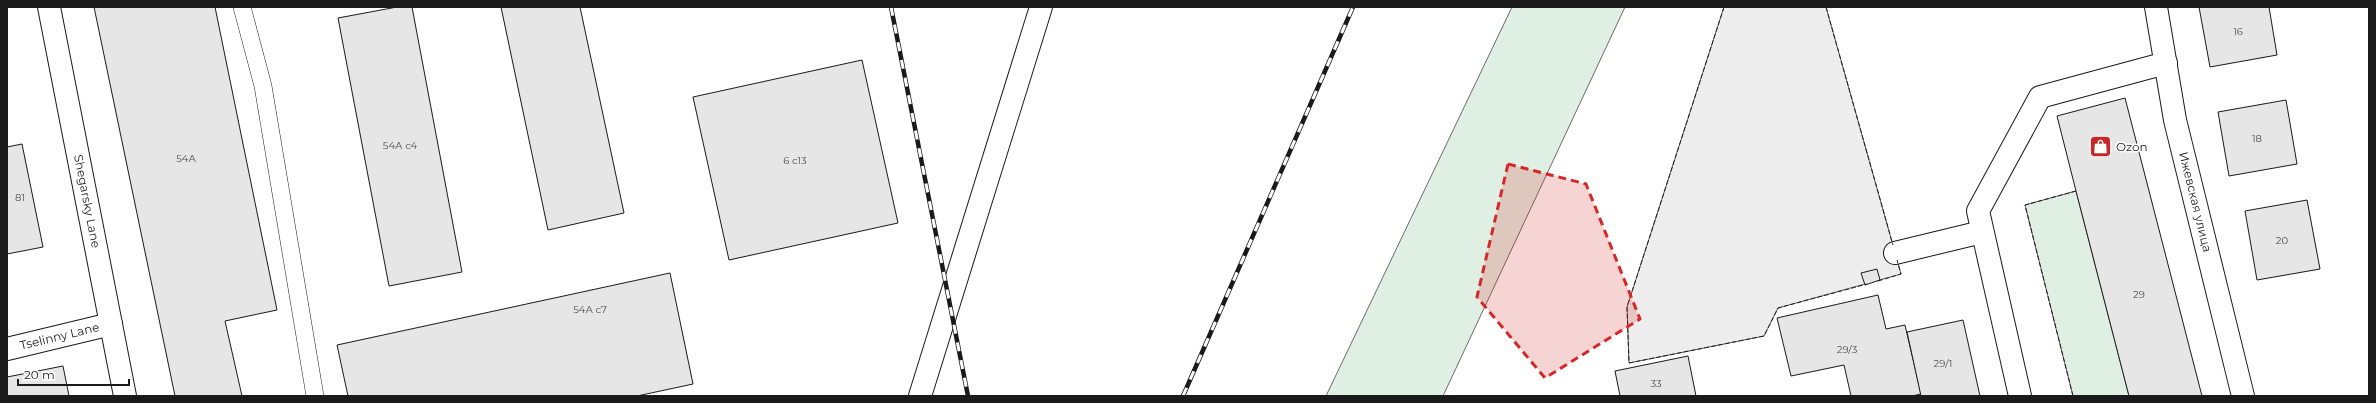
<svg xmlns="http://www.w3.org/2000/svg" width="2376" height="403" font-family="Montserrat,sans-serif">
<rect width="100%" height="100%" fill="#fff"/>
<!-- green -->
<g fill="#e0efe3" stroke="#6a6a6a">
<path d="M1512 7H1625L1443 396H1326Z"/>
<path d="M2076 191 2129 396H2073L2025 205Z"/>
</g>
<!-- parking -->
<path fill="#ededed" stroke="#6a6a6a" d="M1724 7H1826L1901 274 1778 308 1764 336 1629 363 1627 307Z"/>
<!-- building -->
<g fill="#e6e6e6" stroke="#1a1a1a">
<path d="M94 7H215L277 310 225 321 242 396H175Z"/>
<path d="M397 7H412L462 272 389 286 338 18Z"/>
<path d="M501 7H580L624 213 548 230Z"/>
<path d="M2199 7H2269L2277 55 2210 67Z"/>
<path d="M862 60 898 223 729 260 693 97Z"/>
<path d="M2125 98 2202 396H2129L2076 191 2057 116Z"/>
<path d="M2286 100 2297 164 2229 176 2218 112Z"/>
<path d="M22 144 43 247 7 254V147Z"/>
<path d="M2307 200 2320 269 2257 280 2245 211Z"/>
<path d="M1877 269 1880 280 1865 285 1861 273Z"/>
<path d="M670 273 693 384 637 396H348L337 345Z"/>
<path d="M1878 295 1886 329 1905 325 1921 394 1912 396H1851L1844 365 1791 376 1777 318Z"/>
<path d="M1963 320 1980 396H1921L1907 332Z"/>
<path d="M1688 356 1696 396H1620L1615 371Z"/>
<path d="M63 366 69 396H7V377Z"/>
</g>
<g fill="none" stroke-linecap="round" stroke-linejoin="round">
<defs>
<path id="service" d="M242 7 263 86 315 396"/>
<g id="minor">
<path id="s1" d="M49 7 125 396"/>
<path id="s2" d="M2156 7 2175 120 2243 396"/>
<path d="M1895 253 1982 232"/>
<path id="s3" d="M7 349 111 324"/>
<path d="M920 396 1041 7"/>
<path d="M2020 396 1978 211 2040 97 2166 63"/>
</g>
</defs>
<!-- service casing -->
<use href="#service" stroke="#1a1a1a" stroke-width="18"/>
<!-- minor casing -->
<use href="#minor" stroke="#1a1a1a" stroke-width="24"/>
<!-- service -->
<use href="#service" stroke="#fff" stroke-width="17"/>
<!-- minor -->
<use href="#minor" stroke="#fff" stroke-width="22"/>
<defs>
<g id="rail">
<path d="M891 7 968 396"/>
<path d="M1183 396 1353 7"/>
</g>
</defs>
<!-- rail casing -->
<use href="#rail" stroke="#1a1a1a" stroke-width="4.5"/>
<!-- rail -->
<use href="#rail" stroke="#fff" stroke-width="3" stroke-dasharray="9" stroke-linecap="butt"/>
<!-- fence -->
<g stroke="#1a1a1a" stroke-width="1" stroke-dasharray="5 2" stroke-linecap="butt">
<path d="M1724 7 1627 307 1629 363 1764 336 1778 308 1867 284"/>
<path d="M1826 7 1893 245"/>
<path d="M1878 281 1901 274 1897 260"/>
<path d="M2073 396 2025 205 2076 191"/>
</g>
</g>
<!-- marked area -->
<path fill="#d62828" fill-opacity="0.2" stroke="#d62828" stroke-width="3" stroke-dasharray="8 5" stroke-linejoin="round" d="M1508 164 1586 184 1640 319 1545 378 1477 297Z"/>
<!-- icons -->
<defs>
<symbol id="shop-square" viewBox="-11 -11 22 22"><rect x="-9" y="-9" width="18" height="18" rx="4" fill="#c62828" stroke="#fff"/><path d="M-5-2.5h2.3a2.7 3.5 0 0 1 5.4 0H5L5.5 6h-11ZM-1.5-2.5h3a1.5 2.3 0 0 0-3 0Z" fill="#fff"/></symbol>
</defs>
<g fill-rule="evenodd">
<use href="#shop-square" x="2088" y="134" width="25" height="25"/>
</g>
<g text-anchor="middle" stroke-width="3" stroke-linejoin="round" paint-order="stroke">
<!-- number labels -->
<g font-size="10" fill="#4d4d4d">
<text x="2238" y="35">16</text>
<text x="2257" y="142">18</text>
<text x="400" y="149">54А с4</text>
<text x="186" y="162">54А</text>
<text x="795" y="164">6 с13</text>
<text x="20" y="201">81</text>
<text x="2282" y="244">20</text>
<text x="2139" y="298">29</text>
<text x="590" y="313">54А с7</text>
<text x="1847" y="353">29/3</text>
<text x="1943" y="367">29/1</text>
<text x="1656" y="387">33</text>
</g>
<!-- poi labels -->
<g font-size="12" fill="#1a1a1a" stroke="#fff" text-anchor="start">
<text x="2116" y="151">Ozon</text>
</g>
<!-- street labels -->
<g font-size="12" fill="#1a1a1a" stroke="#fff">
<text dy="4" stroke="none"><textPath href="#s1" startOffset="198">Shegarsky Lane</textPath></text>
<text dy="4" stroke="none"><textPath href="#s2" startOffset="199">Ижевская улица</textPath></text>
<text dy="4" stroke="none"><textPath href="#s3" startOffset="54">Tselinny Lane</textPath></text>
</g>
</g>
<!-- border -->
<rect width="2376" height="403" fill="none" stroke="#1a1a1a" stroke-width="16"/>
<!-- scale -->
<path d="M18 379v6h111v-6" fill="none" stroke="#1a1a1a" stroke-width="2"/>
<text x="24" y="379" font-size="12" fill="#1a1a1a" stroke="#ffffff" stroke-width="3" paint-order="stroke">20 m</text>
</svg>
